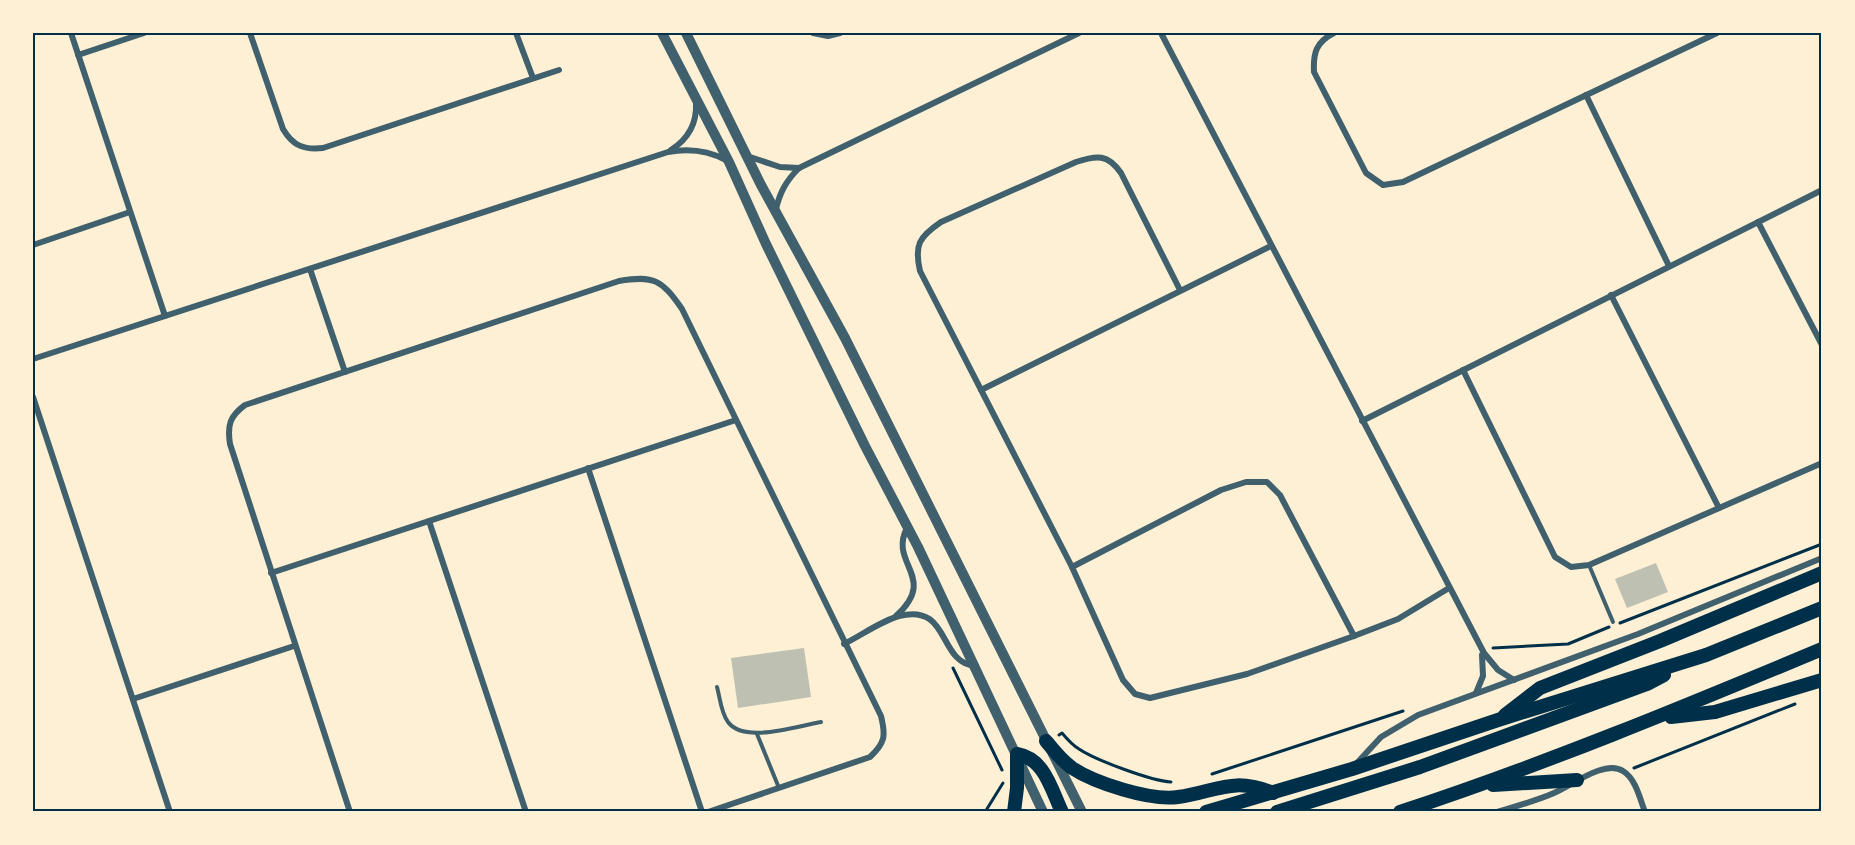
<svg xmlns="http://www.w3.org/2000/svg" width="1855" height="845" font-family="'Source Serif 4',serif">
<rect width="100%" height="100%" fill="#fdf0d5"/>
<!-- building -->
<g fill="#bec0b2">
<path d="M1656 563 1668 592 1627 608 1615 579Z"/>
<path d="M804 648 811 697 738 708 731 658Z"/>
</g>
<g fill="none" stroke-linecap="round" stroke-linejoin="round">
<!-- path -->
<g stroke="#003049" stroke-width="3">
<path d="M1620 623 1822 544"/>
<path d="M1493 648 1568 644 1609 627"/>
<path d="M953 668 1002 770"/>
<path d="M1059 735 1062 733C1067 739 1072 745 1079 749 1095 760 1152 781 1171 782"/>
<path d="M1634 768 1795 704"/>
<path d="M1212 774 1403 711"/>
<path d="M985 812 1003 783"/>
</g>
<!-- service -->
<g stroke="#3f606c" stroke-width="4">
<path d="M1589 565 1613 622"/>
<path d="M717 687C720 698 721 713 728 722 744 744 797 726 821 722"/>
<path d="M757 734 779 788"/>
</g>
<!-- minor -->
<g stroke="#3f606c" stroke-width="6">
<path d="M71 33 165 316"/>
<path d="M250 33 283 129C293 146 304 150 323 148L559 70"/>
<path d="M516 33 533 78"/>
<path d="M813 33 828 36 840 33"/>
<path d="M1161 33 1484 653 1498 670 1514 680"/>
<path d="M1334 33C1316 42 1313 53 1314 72L1366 173 1383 185 1403 182 1717 33"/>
<path d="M78 55 144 33"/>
<path d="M1586 95 1669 266"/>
<path d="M671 150C688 139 697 123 696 103"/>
<path d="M747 156 780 167 799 168"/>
<path d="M776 209C780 192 786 181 799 168L1079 33"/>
<path d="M1758 222 1822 345"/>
<path d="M33 245 130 212"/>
<path d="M310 269 345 372"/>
<path d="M1180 290 1121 173C1108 154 1097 155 1076 162L941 222C919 237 914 245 920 271L1072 567 1123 680 1135 694 1150 698 1247 674 1354 636 1398 619 1449 588"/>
<path d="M1611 295 1719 508"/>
<path d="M33 359 668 152C689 148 707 150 726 160"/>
<path d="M1463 370 1555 557 1571 567 1589 565 1822 463"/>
<path d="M981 390 1271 246"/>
<path d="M33 397 170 812"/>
<path d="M1362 421 1822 190"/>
<path d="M588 468 702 812"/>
<path d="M429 521 526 812"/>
<path d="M1072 567 1221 490 1246 482H1267L1280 495 1354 636"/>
<path d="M271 573 736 420"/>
<path d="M896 616C939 577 888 564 907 528"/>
<path d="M844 644C862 635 881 621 899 616 951 603 937 662 975 666"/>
<path d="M1476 693 1483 676 1482 655"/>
<path d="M133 699 294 646"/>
<path d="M1356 764 1381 737 1418 715 1638 634 1822 558"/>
<path d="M350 812 230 444C227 425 230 416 245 405L619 281C654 275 662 280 682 309L881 716C886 736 885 743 870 757L708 812"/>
<path d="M1497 812C1516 806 1536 801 1554 793 1571 786 1605 759 1623 771 1636 779 1640 799 1645 812"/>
<path d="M1821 812 1822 807"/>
</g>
<!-- tertiary -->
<g stroke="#3f606c" stroke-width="10">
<path d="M662 33 729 162 766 244 865 446 918 547 1043 812"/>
<path d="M686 33 761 185 845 338 1082 812"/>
</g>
<!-- trunk -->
<g stroke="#003049" stroke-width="14">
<path d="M1505 715 1540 688 1660 641 1822 573"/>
<path d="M1671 717 1715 712 1822 680"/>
<path d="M1046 741C1054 751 1061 760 1072 768 1095 783 1150 801 1178 797 1216 792 1232 776 1273 793"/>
<path d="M1493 785 1577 780"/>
<path d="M1014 812 1017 788V754C1045 759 1051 789 1062 812"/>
<path d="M1206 812 1352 769 1498 720 1706 655 1822 608"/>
<path d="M1277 812 1420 767 1647 684 1664 675"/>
<path d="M1400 812C1543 765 1683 707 1822 649"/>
</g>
</g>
<!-- border -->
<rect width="1855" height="845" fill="none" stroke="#fdf0d5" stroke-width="69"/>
<rect x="34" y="34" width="1786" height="776" fill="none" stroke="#003049" stroke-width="2"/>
</svg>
